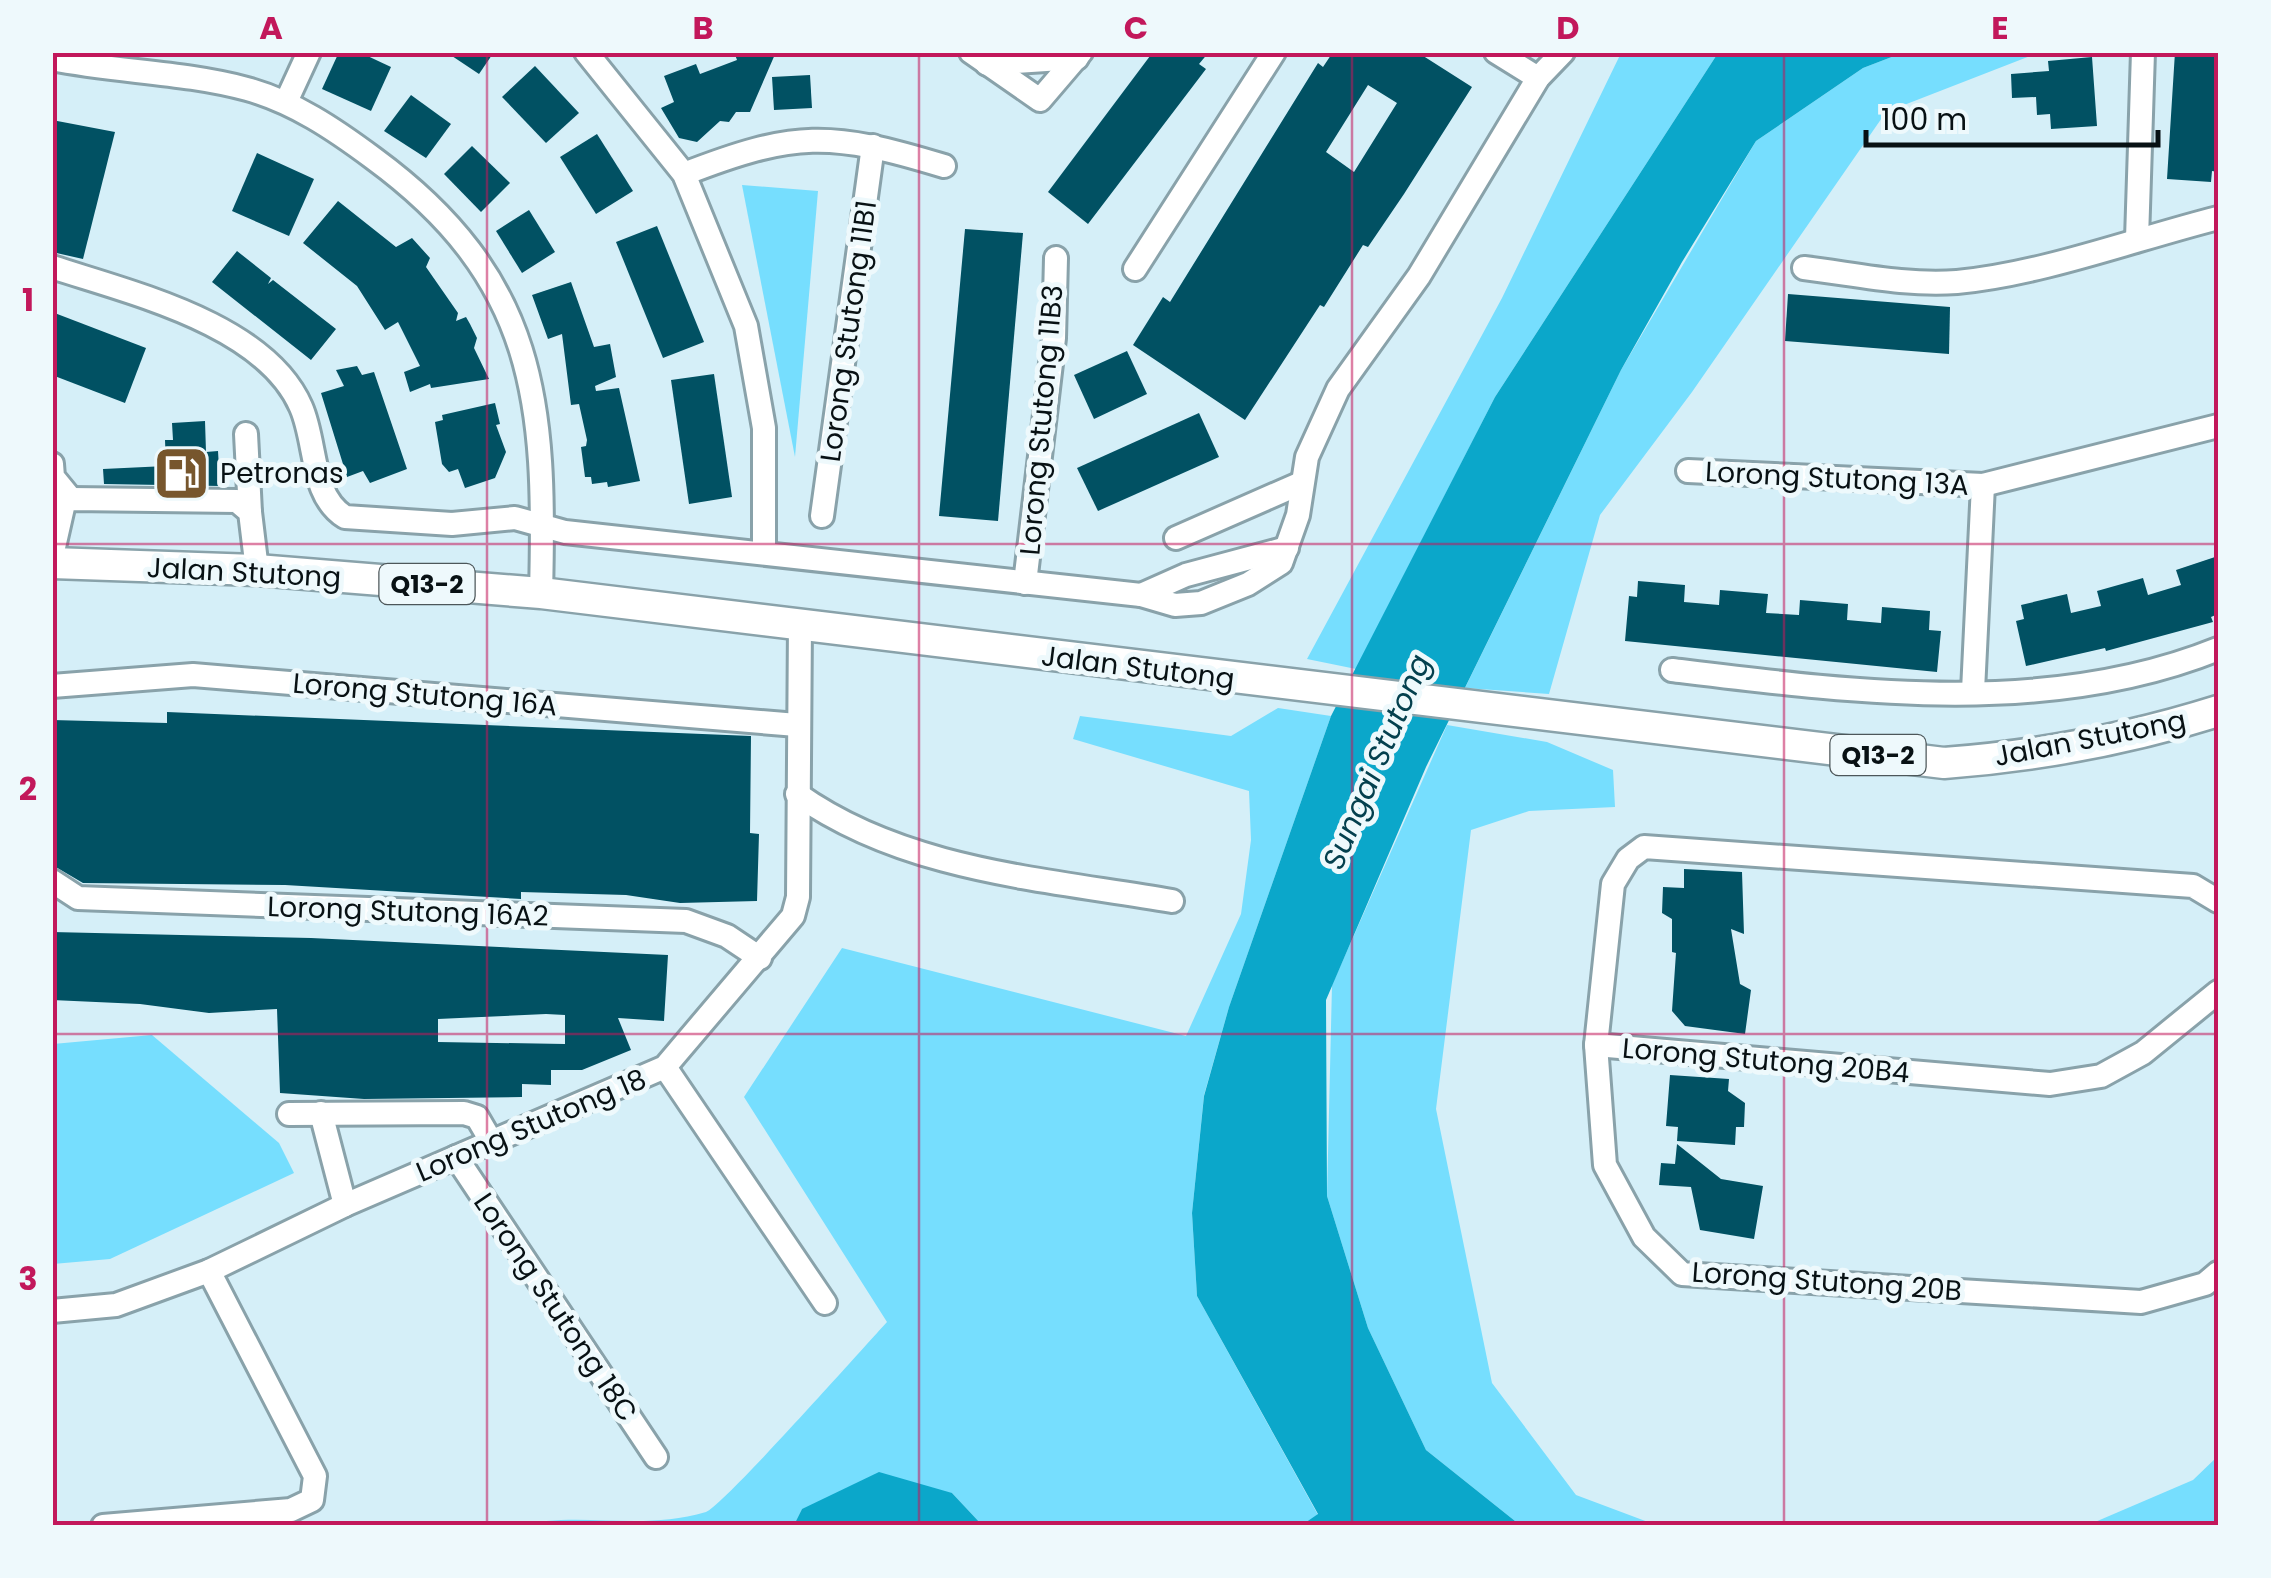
<svg xmlns="http://www.w3.org/2000/svg" width="2271" height="1578" font-family="Poppins,sans-serif">
<rect width="100%" height="100%" fill="#d5eff8"/>
<!-- green -->
<g fill="#76defe">
<path d="M1621 53H1718L1495 397 1356 669 1307 659 1502 298Z"/>
<path d="M1902 53H2038L1886 112 1692 392 1600 515 1549 694 1465 688 1621 370 1756 141 1863 68Z"/>
<path d="M742 185 818 191 795 457Z"/>
<path d="M1278 708 1331 716 1229 1007 1204 1095 1192 1213 1197 1296 1318 1515 1302 1526 982 1525 952 1493 802 1509 794 1525 516 1526C581 1510 638 1532 706 1512 723 1506 863 1348 887 1322L744 1097 842 948 1186 1036 1241 914 1251 840 1249 791 1073 739 1080 716 1231 736Z"/>
<path d="M1447 725 1547 742 1613 770 1615 807 1529 811 1471 830 1436 1109 1492 1383 1576 1495 1656 1525H1520L1426 1450 1368 1328 1327 1196 1332 985Z"/>
<path d="M152 1035 279 1143 294 1173 110 1259 53 1264V1044Z"/>
<path d="M2218 1456V1525H2088L2193 1480Z"/>
</g>
<!-- water -->
<g fill="#0ba7ca">
<path d="M1718 53H1902L1863 68 1756 141 1682 262 1621 370 1426 767 1326 1000 1327 1196 1368 1328 1426 1450 1520 1525H1302L1318 1514 1197 1296 1192 1213 1204 1096 1229 1007 1331 716 1495 397Z"/>
<path d="M879 1472 952 1493 982 1525H794L802 1509Z"/>
</g>
<!-- building -->
<g fill="#015163" fill-rule="evenodd">
<path d="M339 52H359L391 67 371 111 322 89Z"/>
<path d="M446 52H494L479 74Z"/>
<path d="M734 52H776L750 112H736L729 122 720 121 697 142 679 138 661 108 674 102 664 76 696 64 700 74 737 60Z"/>
<path d="M1153 52H1209L1199 64 1206 69 1088 224 1048 192Z"/>
<path d="M1333 52H1417L1472 87 1404 194 1368 247 1363 245 1324 307 1320 305 1245 420 1133 345 1163 297 1170 302 1318 63 1323 67ZM1368 85 1397 103 1354 172 1326 152Z"/>
<path d="M2175 52H2218V172L2212 171 2211 182 2167 179Z"/>
<path d="M2092 57 2097 126 2051 129 2050 114 2037 115 2036 97 2012 98 2011 74 2049 71 2048 61Z"/>
<path d="M535 66 579 113 546 143 502 97Z"/>
<path d="M810 75 812 108 774 110 772 77Z"/>
<path d="M411 95 451 124 426 158 384 131Z"/>
<path d="M52 120 115 132 83 259 52 252Z"/>
<path d="M597 134 633 191 596 214 560 157Z"/>
<path d="M472 146 510 183 481 212 444 174Z"/>
<path d="M257 153 314 179 289 236 232 211Z"/>
<path d="M338 201 396 247 412 238 430 258 426 267 458 313 456 321 466 317 470 324 477 338 474 348 489 379 431 388 430 384 410 392 404 372 420 366 398 322 385 330 357 286 303 243Z"/>
<path d="M529 210 555 252 522 273 496 231Z"/>
<path d="M657 226 704 342 663 358 616 242Z"/>
<path d="M965 229 1023 233 998 521 939 516Z"/>
<path d="M237 251 271 278 268 284 273 280 336 329 311 360 212 282Z"/>
<path d="M571 282 594 347 610 344 616 377 595 386 596 391 619 388 640 481 608 487 607 482 592 484 591 477H585L581 447 586 446 587 440 579 404 571 405 562 334 548 339 532 295Z"/>
<path d="M1788 294 1950 307 1949 354 1785 341Z"/>
<path d="M52 312 146 348 125 403 52 375Z"/>
<path d="M1127 351 1147 394 1094 419 1074 375Z"/>
<path d="M357 366 362 375 374 372 407 469 370 483 363 471 347 477 321 393 344 386 336 370Z"/>
<path d="M714 374 732 497 689 504 671 380Z"/>
<path d="M495 403 500 424 496 425 506 452 495 478 465 488 458 469 449 472 442 464 435 422 443 420 442 415Z"/>
<path d="M1199 413 1219 457 1098 511 1077 468Z"/>
<path d="M205 421 206 452 218 451 220 486 104 484 103 469 166 466 165 440H173L172 423Z"/>
<path d="M2218 556V614L2211 617 2213 622 2106 651 2105 648 2026 666 2016 621 2024 619 2021 605 2067 594 2071 613 2101 606 2097 591 2143 578 2148 595 2181 585 2176 570Z"/>
<path d="M1638 581 1685 585 1684 602 1719 605 1720 590 1768 594 1766 613 1799 615 1800 600 1848 604 1847 620 1881 623 1882 607 1930 611 1929 630 1941 631 1937 672 1625 641 1629 596 1637 597Z"/>
<path d="M167 712 751 736 750 833 759 834 757 901 680 903 626 895 521 892V899L285 885 83 883 54 866 52 720 167 723Z"/>
<path d="M1684 869 1742 872 1744 934 1731 929 1740 984 1751 990 1745 1034 1685 1026 1672 1011 1676 953 1672 952V919L1662 913 1663 887 1684 888Z"/>
<path d="M52 932 311 938 668 955 664 1021 618 1018 631 1050 582 1070H551V1085L522 1084V1097L364 1099 280 1093 277 1009 209 1013 140 1004 52 1000ZM546 1014 565 1015V1044L438 1042V1019Z"/>
<path d="M1670 1075 1729 1079 1728 1091 1745 1103 1744 1127H1736L1735 1145 1677 1141 1678 1127 1666 1126Z"/>
<path d="M1677 1144 1721 1179 1763 1186 1754 1239 1700 1230 1691 1187 1659 1185 1661 1163 1675 1164Z"/>
</g>
<g fill="none" stroke-linecap="round" stroke-linejoin="round">
<defs>
<g id="minor">
<path d="M586 52 684 174 746 326 764 428V552"/>
<path d="M971 52 1040 100 1081 52"/>
<path d="M1496 52 1538 78"/>
<path d="M52 59C117 72 184 72 247 89 294 102 334 129 373 158 538 279 546 403 541 593"/>
<path d="M987 64 1077 58"/>
<path d="M286 102 309 52"/>
<path d="M684 174C795 131 829 131 944 166"/>
<path d="M2137 239 2143 52"/>
<path d="M52 267C131 293 265 324 301 407 317 443 310 495 345 517L452 524 515 518 565 532 1141 595 1175 605 1201 603 1248 584 1281 563 1298 515 1307 457 1338 389 1419 276 1538 78 1563 52"/>
<path d="M1804 268C1854 274 1906 286 1957 282 2042 274 2135 239 2218 218"/>
<path d="M1135 269 1274 52"/>
<path d="M246 434 250 512"/>
<path d="M52 464 53 477 71 499"/>
<path d="M1688 471 1983 485 2218 426"/>
<path d="M822 516 873 146"/>
<path d="M1176 538 1299 484"/>
<path d="M52 556 64 503 71 499 237 501 250 512 257 570"/>
<path d="M1025 583 1054 338 1056 258"/>
<path d="M1141 595 1186 575 1287 548"/>
<path d="M1672 670C1852 692 2047 718 2218 649"/>
<path d="M52 686 193 675 797 725"/>
<path d="M1973 691 1983 485"/>
<path d="M797 794C905 871 1045 879 1172 901"/>
<path d="M52 881 78 898 686 921 727 936 760 958"/>
<path d="M2218 901 2193 886 1644 847 1628 859 1613 884 1596 1045 1605 1165 1644 1237 1682 1274 2141 1302 2205 1284 2218 1273"/>
<path d="M1596 1045 2050 1084 2101 1076 2143 1053 2218 992"/>
<path d="M665 1067 825 1303"/>
<path d="M321 1113 345 1205"/>
<path d="M289 1114 464 1113 477 1117 491 1141"/>
<path d="M456 1157 656 1457"/>
<path d="M52 1311 116 1305 209 1271 345 1205 665 1067 793 916 798 897 800 623"/>
<path d="M103 1526 291 1510 312 1500 315 1476 209 1271"/>
</g>
<path id="major" d="M52 563 257 570 541 593 1944 763C2038 756 2129 739 2218 711"/>
</defs>
<!-- minor casing -->
<use href="#minor" stroke="#89a2aa" stroke-width="28"/>
<!-- major casing -->
<use href="#major" stroke="#89a2aa" stroke-width="35"/>
<!-- minor -->
<use href="#minor" stroke="#fff" stroke-width="22"/>
<!-- major -->
<use href="#major" stroke="#fff" stroke-width="30"/>
</g>
<!-- grid -->
<path fill="none" stroke="#c2185b" stroke-width="2.5" stroke-opacity="0.55" d="M487 52V1526M919 52V1526M1352 52V1526M1784 52V1526M52 544H2218M52 1034H2218"/>
<!-- icons -->
<defs>
<symbol id="fuel-square" viewBox="-11 -11 22 22"><rect x="-9" y="-9" width="18" height="18" rx="4" fill="#77562d" stroke="#eef9fc"/><path d="M-5.5-6h7V0h2V4h1.3V-2.5L3-4.5l.8-.8L6-3V5H2.5V1h-1V6h-7ZM-4.2-4.7v3.2H.2V-4.7Z" fill="#fff"/></symbol>
</defs>
<g fill-rule="evenodd">
<use href="#fuel-square" x="150" y="442" width="63" height="63"/>
</g>
<g text-anchor="middle" stroke-width="10" stroke-linejoin="round" paint-order="stroke">
<!-- shield labels -->
<g fill="#eef9fc" stroke="#4d575a" stroke-width="2.5">
<rect x="379.5" y="564" width="95" height="40" rx="8"/>
<rect x="1830.5" y="735" width="95" height="40" rx="8"/>
</g>
<g font-size="25" font-weight="bold" fill="#081114">
<text x="427" y="593">Q13-2</text>
<text x="1878" y="764">Q13-2</text>
</g>
<!-- street labels -->
<g font-size="28" fill="#081114" stroke="#eef9fc">
<text transform="translate(848 331) rotate(-82)" y="10">Lorong Stutong 11B1</text>
<text transform="translate(1041 420) rotate(-85)" y="10">Lorong Stutong 11B3</text>
<text transform="translate(1837 478) rotate(3)" y="10">Lorong Stutong 13A</text>
<text transform="translate(244 572) rotate(3)" y="10">Jalan Stutong</text>
<text transform="translate(1138 667) rotate(7)" y="10">Jalan Stutong</text>
<text transform="translate(425 694) rotate(5)" y="10">Lorong Stutong 16A</text>
<text transform="translate(2090 738) rotate(-11)" y="10">Jalan Stutong</text>
<text transform="translate(408 911) rotate(2)" y="10">Lorong Stutong 16A2</text>
<text transform="translate(1766 1060) rotate(5)" y="10">Lorong Stutong 20B4</text>
<text transform="translate(531 1125) rotate(-23)" y="10">Lorong Stutong 18</text>
<text transform="translate(1827 1281) rotate(4)" y="10">Lorong Stutong 20B</text>
<text transform="translate(556 1307) rotate(56)" y="10">Lorong Stutong 18C</text>
</g>
<!-- poi labels -->
<g font-size="28" fill="#081114" stroke="#eef9fc" text-anchor="start">
<text x="220" y="483">Petronas</text>
</g>
<!-- water labels -->
<g font-size="30" font-style="italic" fill="#04404e" stroke="#eef9fc">
<text transform="translate(1377 762) rotate(-67)" y="10">Sungai Stutong</text>
</g>
</g>
<!-- border -->
<rect width="2271" height="1578" fill="none" stroke="#eef9fc" stroke-width="110"/>
<!-- scale -->
<path d="M1866 130v15h292v-15" fill="none" stroke="#081114" stroke-width="5"/>
<text x="1881" y="130" font-size="30" fill="#081114" stroke="#eef9fc" stroke-width="8" paint-order="stroke">100 m</text>
<rect x="55" y="55" width="2161" height="1468" fill="none" stroke="#c2185b" stroke-width="4"/>
<g font-size="32" text-anchor="middle" font-weight="bold" fill="#c2185b">
<text x="271" y="39">A</text>
<text x="703" y="39">B</text>
<text x="1136" y="39">C</text>
<text x="1568" y="39">D</text>
<text x="2000" y="39">E</text>
<text x="28" y="311">1</text>
<text x="28" y="800">2</text>
<text x="28" y="1290">3</text>
</g>
</svg>
